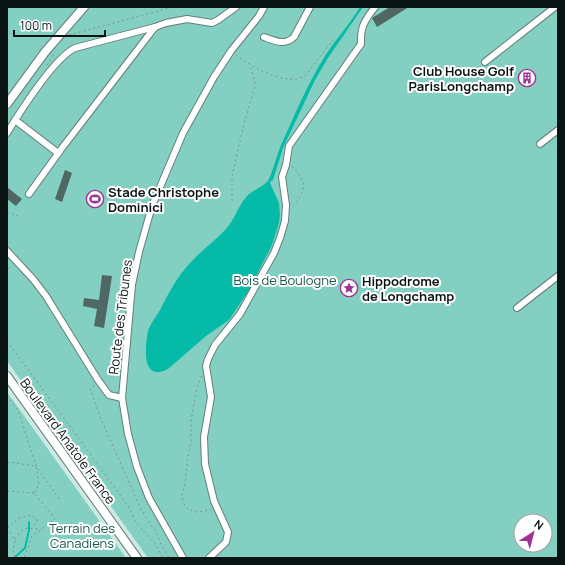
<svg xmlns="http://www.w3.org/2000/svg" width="565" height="565" font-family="Manrope,sans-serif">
<rect width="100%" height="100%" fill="#cde9e3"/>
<!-- green -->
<g fill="#83cfc2" fill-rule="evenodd">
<path d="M7 7H558V558H148L7 361ZM521 521H545V545H521Z"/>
<path d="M7 392 126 558H7Z"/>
</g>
<!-- water -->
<path fill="#05bba7" d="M360 7H363L328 58 315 80 283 148 273 180 271 181 270 183 279 203 280 214 279 223 272 245 249 290 229 320 206 336 168 369C141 383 145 346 148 331 151 322 157 316 161 308 171 289 178 275 193 260 203 249 216 240 226 229 235 219 238 206 247 196 253 190 261 188 267 182 271 179 278 150 282 143 295 114 308 83 325 56 336 39 350 24 360 7Z"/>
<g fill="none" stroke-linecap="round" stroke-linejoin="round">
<!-- stream -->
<path stroke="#05bba7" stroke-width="2" d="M14 558 25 548 29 530V522"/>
</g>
<!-- building -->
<g fill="#4f6863">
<path d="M390 7H409L377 27 372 18Z"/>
<path d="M65 170 72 173 62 202 55 199Z"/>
<path d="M7 187 22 199 16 206 7 199Z"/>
<path d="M102 275 112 276 104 328 94 326 97 309 83 306 84 298 99 300Z"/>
</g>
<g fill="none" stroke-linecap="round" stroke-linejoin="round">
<defs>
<g id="minor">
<path d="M264 37C275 41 285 46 294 37L310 7"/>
<path d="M485 62 555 7"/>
<path d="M15 120 58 153"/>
<path d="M7 133C20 112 54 58 75 48L155 27"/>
<path d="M540 144 558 130"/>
<path d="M29 194 62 148 155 27 166 23 187 19 212 23 218 20 236 7"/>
<path d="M7 251 33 279 46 296 98 380 109 395 122 398"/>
<path d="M517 308 558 276"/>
<path d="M183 558 149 498 137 467 128 434 122 398 132 285 139 252 152 206 183 133 214 77 231 51 259 16 264 7"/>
<path d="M209 558 226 542 228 532 214 501 205 464 204 437 211 397 206 366 208 359 215 345 240 314 274 253 280 238 285 221 286 205 282 177 286 165 289 146 361 44C360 27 365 20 375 7"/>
</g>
<g id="major">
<path d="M7 104 45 52 84 7"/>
<path d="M7 376 137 558"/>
</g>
</defs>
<!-- minor casing -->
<use href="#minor" stroke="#657e79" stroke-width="8"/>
<!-- major casing -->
<use href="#major" stroke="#657e79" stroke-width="10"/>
<!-- path -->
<g stroke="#7e928e" stroke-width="1" stroke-dasharray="2 3" stroke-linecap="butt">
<path d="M69 35 173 7"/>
<path d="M236 55C252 67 286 87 305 76L334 39"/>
<path d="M47 65 54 54"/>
<path d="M292 166C307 182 307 189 293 206"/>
<path d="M232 201V176L243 128 254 89 255 82 250 65"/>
<path d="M7 212 21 217"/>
<path d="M7 269 12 267"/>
<path d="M7 341 129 507 135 521 155 544 163 558"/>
<path d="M202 376 197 387 191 420V442L188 456 185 483 182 495 184 504 188 509 195 512 211 510"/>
<path d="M94 385 90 389 101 419 140 507 150 524 155 530 163 548 169 558"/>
<path d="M7 396 18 410 36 466 60 500"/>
<path d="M7 462 36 466 39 485 34 493 55 519 32 536 24 558"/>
<path d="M7 491 34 493"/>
<path d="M7 527H9L19 518 31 515 36 518 37 521 33 527"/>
<path d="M7 528 15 540 13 550 15 558"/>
<path d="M15 539C26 524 26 529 41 529"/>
</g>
<!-- minor -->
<use href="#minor" stroke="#fff" stroke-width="6"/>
<!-- major -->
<use href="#major" stroke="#fff" stroke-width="8"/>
<!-- path-bridge -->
<path stroke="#7e928e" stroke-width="1" stroke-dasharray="2 3" stroke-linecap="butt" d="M7 529 9 527"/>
</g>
<!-- icons -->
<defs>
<symbol id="building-ring" viewBox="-11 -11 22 22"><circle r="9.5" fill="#fff" stroke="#9e3394" stroke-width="1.5"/><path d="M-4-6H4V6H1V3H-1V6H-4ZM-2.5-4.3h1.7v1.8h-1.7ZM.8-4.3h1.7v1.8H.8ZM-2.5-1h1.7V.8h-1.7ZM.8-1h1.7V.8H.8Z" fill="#9e3394"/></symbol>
<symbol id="stadium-ring" viewBox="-11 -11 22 22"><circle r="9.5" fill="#fff" stroke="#9e3394" stroke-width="1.5"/><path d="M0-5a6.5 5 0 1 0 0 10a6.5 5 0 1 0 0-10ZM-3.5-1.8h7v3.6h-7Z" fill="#9e3394"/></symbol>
<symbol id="sight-ring" viewBox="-11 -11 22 22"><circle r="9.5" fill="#fff" stroke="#9e3394" stroke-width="1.5"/><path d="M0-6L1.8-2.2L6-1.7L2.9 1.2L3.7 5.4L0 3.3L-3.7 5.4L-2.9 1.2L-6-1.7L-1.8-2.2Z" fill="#9e3394"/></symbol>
</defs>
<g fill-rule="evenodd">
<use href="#building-ring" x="517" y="68" width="20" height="20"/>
<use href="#stadium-ring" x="85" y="189" width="20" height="20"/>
<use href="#sight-ring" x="339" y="278" width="20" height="20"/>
</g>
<g text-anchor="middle" stroke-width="4" stroke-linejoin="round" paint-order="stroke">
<!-- poi labels -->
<g font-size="13" font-weight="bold" fill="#0a1412" stroke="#fff" text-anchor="start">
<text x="514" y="76" text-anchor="end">Club House Golf<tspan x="514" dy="15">ParisLongchamp</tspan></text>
<text x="108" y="197">Stade Christophe<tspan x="108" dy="15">Dominici</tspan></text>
<text x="362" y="286">Hippodrome<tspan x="362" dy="15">de Longchamp</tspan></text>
</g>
<!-- park labels -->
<g font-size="13" fill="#1a574e" stroke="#fff">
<text x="285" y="285">Bois de Boulogne</text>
<text x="82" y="533">Terrain des<tspan x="82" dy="15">Canadiens</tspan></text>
</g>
<!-- street labels -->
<g font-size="13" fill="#0a1412" stroke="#fff">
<text transform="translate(120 317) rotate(-83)" y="5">Route des Tribunes</text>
<text transform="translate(68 441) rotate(54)" y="5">Boulevard Anatole France</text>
</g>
</g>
<!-- border -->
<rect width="565" height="565" fill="none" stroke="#0a1412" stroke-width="16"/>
<!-- north arrow -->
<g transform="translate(533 533) rotate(36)"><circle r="19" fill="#ffffff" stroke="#9da1a0"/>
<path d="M0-3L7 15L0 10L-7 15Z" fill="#9e3394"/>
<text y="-6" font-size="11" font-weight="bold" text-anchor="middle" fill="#0a1412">N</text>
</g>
<!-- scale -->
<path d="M14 30v6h91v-6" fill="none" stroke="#0a1412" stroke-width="2"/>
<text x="20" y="30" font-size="12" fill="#0a1412" stroke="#ffffff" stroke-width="3" paint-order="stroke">100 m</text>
</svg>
